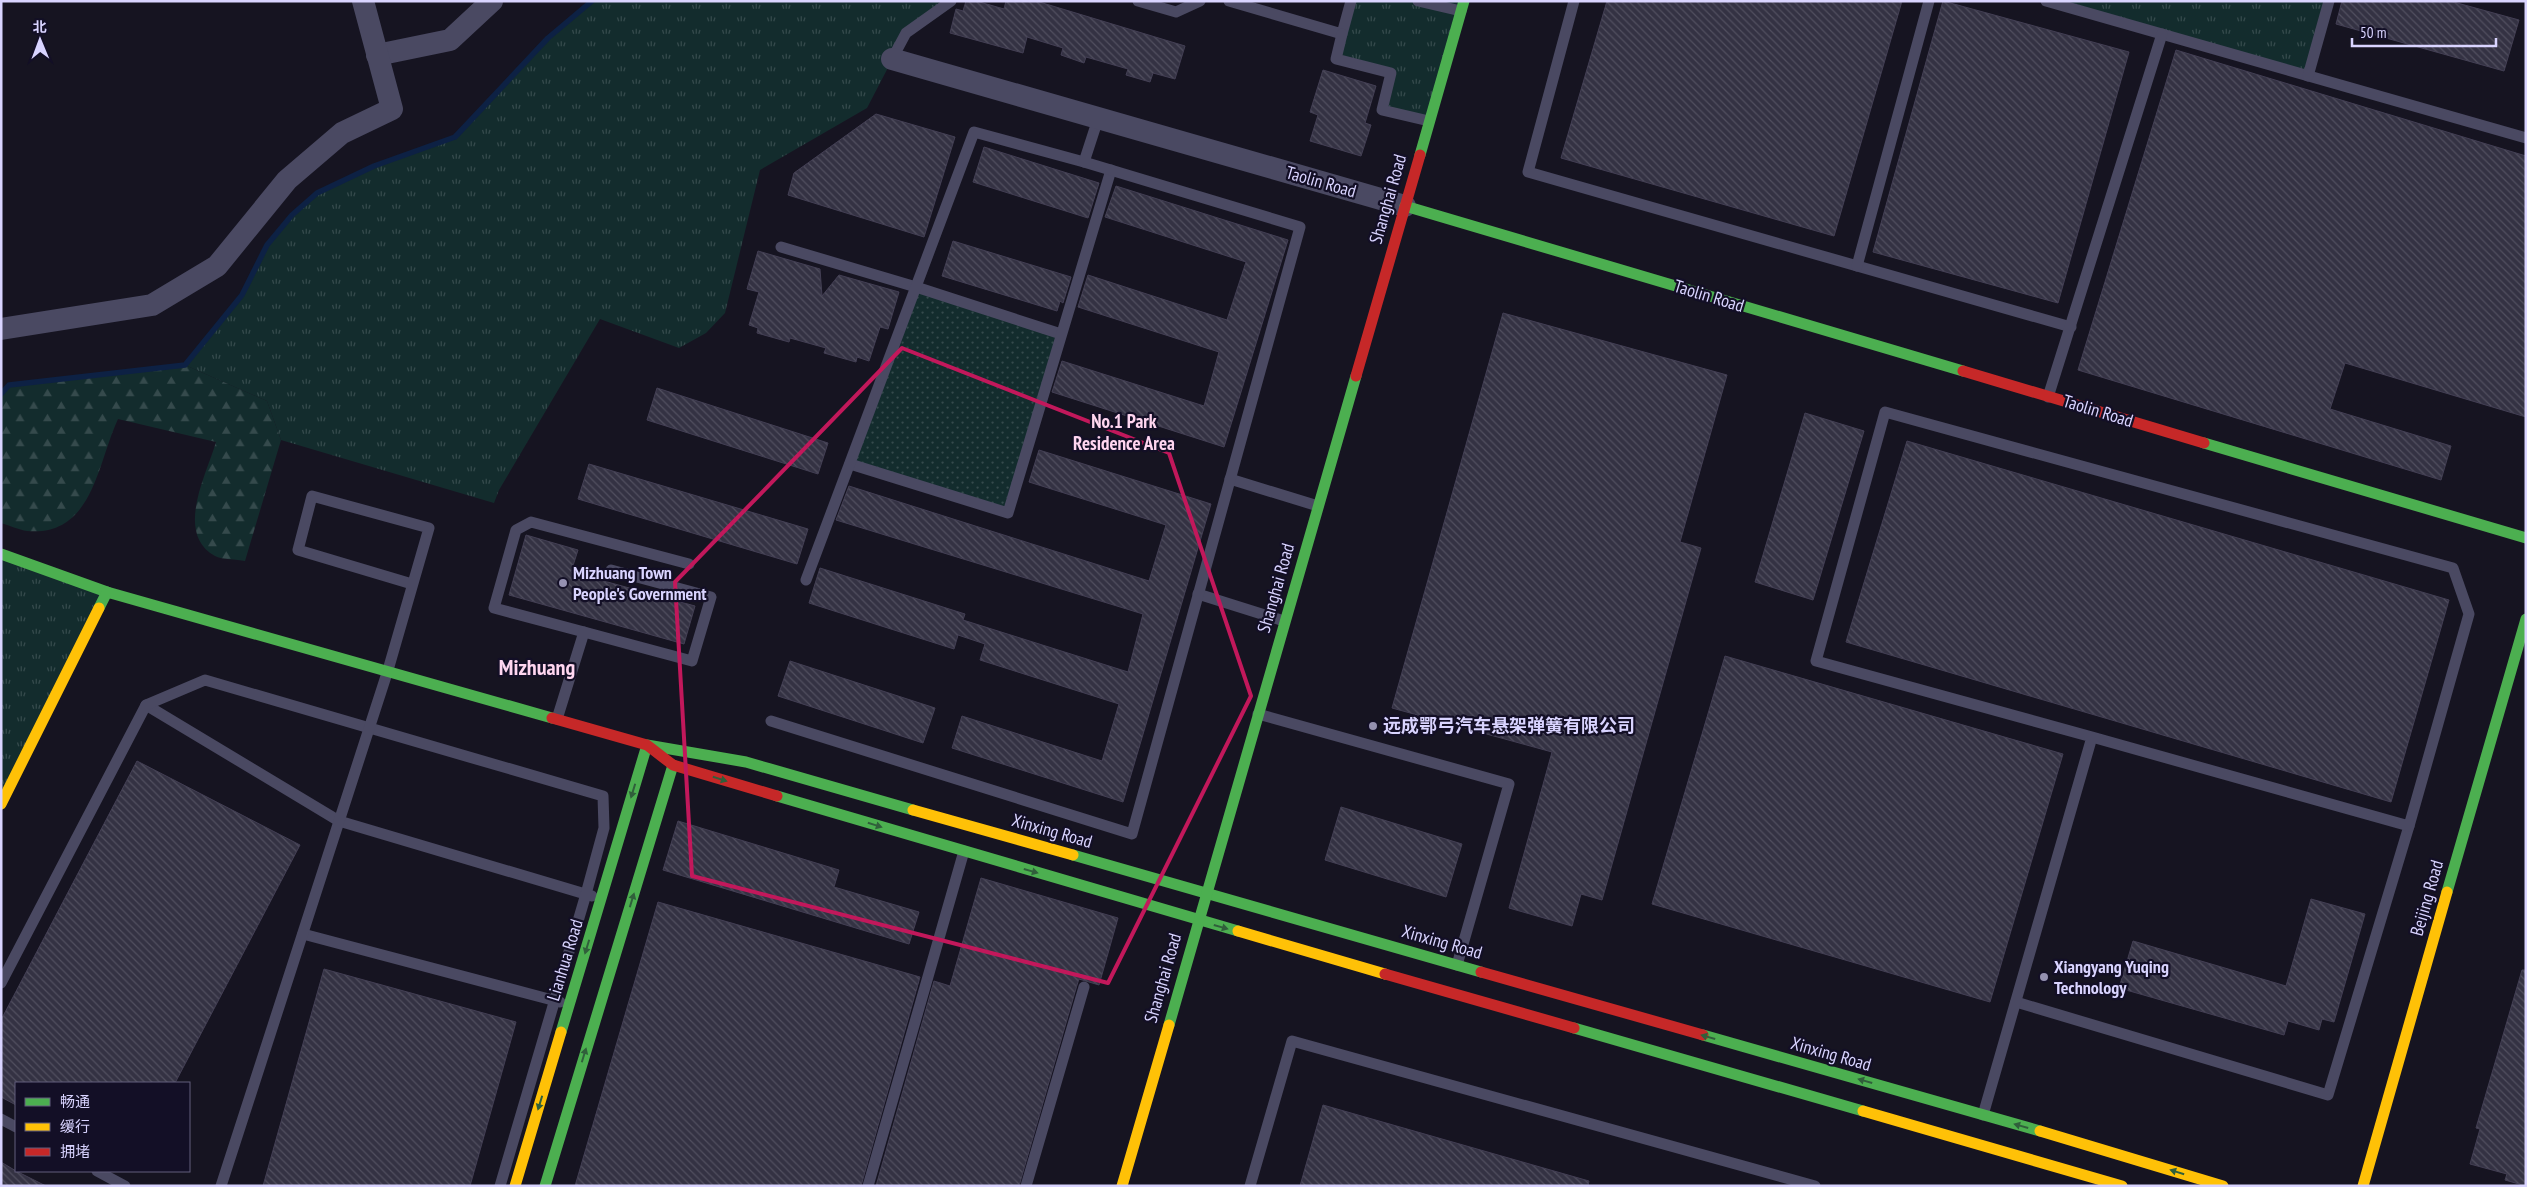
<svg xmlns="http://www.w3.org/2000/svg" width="2527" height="1187" font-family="'PT Sans Narrow','Noto Sans SC',sans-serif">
<defs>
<pattern id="grass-tufts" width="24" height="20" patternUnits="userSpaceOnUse" patternTransform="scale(1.25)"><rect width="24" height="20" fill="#132c2d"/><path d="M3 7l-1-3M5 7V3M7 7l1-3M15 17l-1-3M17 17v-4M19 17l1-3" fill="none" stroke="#354a4c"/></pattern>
<pattern id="forest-firs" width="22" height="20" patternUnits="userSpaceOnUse" patternTransform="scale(1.25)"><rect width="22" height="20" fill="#132c2d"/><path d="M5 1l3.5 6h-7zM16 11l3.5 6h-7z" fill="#354a4c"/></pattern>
<pattern id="park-dots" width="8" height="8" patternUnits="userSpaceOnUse" patternTransform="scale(1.25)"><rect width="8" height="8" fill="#132c2d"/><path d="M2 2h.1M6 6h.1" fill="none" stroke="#354a4c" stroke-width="1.8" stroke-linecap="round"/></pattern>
<pattern id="building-back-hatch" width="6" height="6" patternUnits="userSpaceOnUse" patternTransform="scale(1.25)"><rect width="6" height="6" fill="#343243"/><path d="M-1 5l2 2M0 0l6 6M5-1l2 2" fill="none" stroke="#514f5f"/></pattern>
</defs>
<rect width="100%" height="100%" fill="#161421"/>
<!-- grass -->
<g fill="url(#grass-tufts)">
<path d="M592 1H951L906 33 867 108 760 170 725 313 706 333 679 348 600 319 499 490 494 503 281 440 267 401 185 365 242 295 267 245 292 215 317 193 374 166 455 137 548 38Z"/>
<path d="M1351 1H1464L1429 121 1382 110 1391 74 1336 59Z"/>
<path d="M2046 1H2329L2308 76Z"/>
<path d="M1 554 107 592 1 803Z"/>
</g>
<!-- forest -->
<path fill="url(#forest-firs)" d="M185 365 267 401 281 440 245 561C237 559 222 560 215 556 174 533 207 474 216 442L118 419C97 464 93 537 27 531 19 530 9 525 1 523V394L9 385Z"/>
<!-- park -->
<path fill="url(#park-dots)" d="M916 287 1061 334 1008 513 850 464Z"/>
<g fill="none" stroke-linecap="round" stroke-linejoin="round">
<!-- stream -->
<path stroke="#0d2144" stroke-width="5.5" d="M1 394 9 385 185 365 242 295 267 245 292 215 317 193 374 166 455 137 548 38 592 1"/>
</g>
<!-- building -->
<g fill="url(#building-back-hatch)" stroke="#433f54">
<path d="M966 1H976L1004 9 1006 1H1036L1185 46 1175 79 1153 73 1150 82 1126 75 1128 69 1086 57 1084 63 1061 55 1063 48 1027 37 1023 53 950 33 956 9 963 11Z"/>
<path d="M1607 1H1902L1834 236 1561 158Z"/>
<path d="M1943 1 2129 52 2058 303 1873 252Z"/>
<path d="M2342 1H2450L2519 20 2504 71 2336 24Z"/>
<path d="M2176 50 2526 156V417L2345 363 2330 409 2451 446 2441 480 2078 370Z"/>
<path d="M1323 70 1376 86 1365 123 1371 125 1361 156 1310 141 1318 115 1310 112Z"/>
<path d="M876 114 955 137 924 237 788 195 794 173Z"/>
<path d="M984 147 1099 183 1088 218 973 182Z"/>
<path d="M1116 186 1288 240 1224 447 1052 392 1062 361 1204 406 1219 352 1078 307 1088 275 1227 320 1246 262 1105 217Z"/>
<path d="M953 241 1071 277 1063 303 1060 301 1057 311 942 276Z"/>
<path d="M758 251 820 269 822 296 839 275 899 292 888 329 880 327 869 361 857 357 856 362 824 353 826 348 790 338 789 342 757 333 758 328 749 325 759 292 747 289Z"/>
<path d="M1503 313 1727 375 1680 542 1701 548 1602 900 1581 894 1572 926 1509 908 1552 752 1392 708Z"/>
<path d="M657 388 828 443 818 474 647 420Z"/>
<path d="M1805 413 1864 431 1813 600 1755 582Z"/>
<path d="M1907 441 2449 600 2391 802 1846 642Z"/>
<path d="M1039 450 1211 504 1123 802 952 748 962 716 1102 761 1119 704 980 660 985 644 958 635 954 649 809 603 820 568 965 614 963 620 1128 672 1143 614 836 520 849 486 1149 581 1166 525 1029 482Z"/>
<path d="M589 464 808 529 797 564 578 499Z"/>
<path d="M526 535 578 550 571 572 695 606 684 644 509 595Z"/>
<path d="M1725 656 2063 754 1990 1002 1652 904Z"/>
<path d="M790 661 935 708 923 743 778 696Z"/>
<path d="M137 761 300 845 175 1083H16V1105L1 1097V1020Z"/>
<path d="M1341 807 1462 844 1446 897 1325 860Z"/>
<path d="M678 821 839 870 834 887 919 912 909 944 663 870Z"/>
<path d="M981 878 1118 918 1099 985 1079 979 1077 985 1019 1186H876L934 981 950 986Z"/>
<path d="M2311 899 2365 914 2334 1022 2322 1019 2319 1030 2288 1021 2284 1035 2119 988 2133 941 2286 986Z"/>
<path d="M658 902 920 977 861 1186H575Z"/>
<path d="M324 969 516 1022 470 1186H263Z"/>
<path d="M2522 970H2526V1186L2505 1180 2507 1174 2470 1164 2480 1129 2476 1128Z"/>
<path d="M1323 1105 1589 1181 1588 1186H1300Z"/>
<path d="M1 1162 16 1171 46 1186H1Z"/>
</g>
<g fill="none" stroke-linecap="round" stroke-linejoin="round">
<!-- lane -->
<g stroke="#4a4962" stroke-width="11">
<path d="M1138 1 1176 12 1200 1"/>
<path d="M1229 1 1342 34 1351 1"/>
<path d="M1418 1 1461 11"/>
<path d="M1574 1 1528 172 2071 327"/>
<path d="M2046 1 2526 138"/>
<path d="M1342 34 1336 59 1391 73 1382 110 1429 121"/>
<path d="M892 59 906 33 951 1"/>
<path d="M2308 76 2329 1"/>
<path d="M781 247 916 287 1061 334"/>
<path d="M1857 266 1929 1"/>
<path d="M2048 397 2162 34"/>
<path d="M850 464 1008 513 1111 170"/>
<path d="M1230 479 1318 506"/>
<path d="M806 580 974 132 1084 162"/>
<path d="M1198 594 1284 621"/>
<path d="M584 632 494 608 516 530 531 522 689 564"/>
<path d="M146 705 339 821 592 896"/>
<path d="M1258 714 1509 784 1457 965"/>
<path d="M557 719 584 632 692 661 711 597 611 570"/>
<path d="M771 721 1132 834 1300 227 1084 162 1098 119"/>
<path d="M303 934 560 1002"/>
<path d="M1 983 146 705 205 680 603 796 604 828 586 894 500 1186"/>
<path d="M2016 1002 2328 1095 2409 826"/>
<path d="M1983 1115 2092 737 2409 826 2469 614 2453 568 1885 412 1816 661 2092 737"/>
<path d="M1 1119 16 1127"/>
<path d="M97 1171 125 1186"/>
<path d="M221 1186 388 670 429 528 312 496 298 550 412 584"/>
<path d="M868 1186 964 851"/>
<path d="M1026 1186 1084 987"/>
<path d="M1250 1186 1292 1041 1815 1186"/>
</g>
<!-- street -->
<g stroke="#4a4962" stroke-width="22">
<path d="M377 55 450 40 492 1"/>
<path d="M892 59 1405 206"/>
<path d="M1 329 152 305 217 266 287 180 342 133 392 109 363 1"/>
</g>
<!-- fast -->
<g stroke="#4caf50" stroke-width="11">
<path d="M1420 155 1464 1"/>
<path d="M1405 206 1963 371"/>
<path d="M2204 443 2526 538"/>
<path d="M1 554 107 592"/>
<path d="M99 608 107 592 552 718"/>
<path d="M777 796 1238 931"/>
<path d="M1073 855 1481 972"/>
<path d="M2447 892 2526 619"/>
<path d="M1169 1025 1356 376"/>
<path d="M1574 1028 1863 1111"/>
<path d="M561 1032 647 745 746 762 913 810"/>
<path d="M1703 1035 2040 1131"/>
<path d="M545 1186 673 765"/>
</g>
<!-- slow -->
<g stroke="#ffc107" stroke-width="11">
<path d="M1 804 99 608"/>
<path d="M913 810 1073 855"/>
<path d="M1238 931 1385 974"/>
<path d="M1863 1111 2122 1186"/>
<path d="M2040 1131 2223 1186"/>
<path d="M515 1186 561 1032"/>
<path d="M1122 1186 1169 1025"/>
<path d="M2363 1186 2447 892"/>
</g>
<!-- jam -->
<g stroke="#c62828" stroke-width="11">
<path d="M1963 371 2204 443"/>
<path d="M1356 376 1420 155"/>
<path d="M552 718 647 745 673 765 777 796"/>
<path d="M1481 972 1703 1035"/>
<path d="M1385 974 1574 1028"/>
</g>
</g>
<!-- one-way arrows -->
<defs><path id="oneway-solid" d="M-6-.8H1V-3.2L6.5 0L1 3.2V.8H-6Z" transform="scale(1.25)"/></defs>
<g fill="#305f3b">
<use href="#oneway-solid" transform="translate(720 779) rotate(17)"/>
<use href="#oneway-solid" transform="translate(633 791) rotate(107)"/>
<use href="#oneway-solid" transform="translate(875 825) rotate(17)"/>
<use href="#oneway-solid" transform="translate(1031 871) rotate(16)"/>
<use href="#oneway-solid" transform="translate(632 900) rotate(-73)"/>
<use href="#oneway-solid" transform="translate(1221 927) rotate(16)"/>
<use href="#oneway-solid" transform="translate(587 947) rotate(107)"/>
<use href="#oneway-solid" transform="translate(1708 1037) rotate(-164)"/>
<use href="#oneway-solid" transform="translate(584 1055) rotate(-73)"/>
<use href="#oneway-solid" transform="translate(1865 1081) rotate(-164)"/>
<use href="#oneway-solid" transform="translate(540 1103) rotate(107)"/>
<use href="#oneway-solid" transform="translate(2021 1126) rotate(-164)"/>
<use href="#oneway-solid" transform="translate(2177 1172) rotate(-163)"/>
</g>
<!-- marked area -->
<path fill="none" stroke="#c2185b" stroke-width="4" stroke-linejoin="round" d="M902 348 1169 453 1251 696 1108 983 692 876 675 582Z"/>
<!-- markers -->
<g fill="#9591b1" stroke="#130f26" stroke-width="2">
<circle cx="563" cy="583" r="5"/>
<circle cx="1373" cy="726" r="5"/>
<circle cx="2044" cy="977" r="5"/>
</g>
<g text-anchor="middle" stroke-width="4.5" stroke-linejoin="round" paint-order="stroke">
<!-- street labels -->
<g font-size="18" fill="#d9d4ff" stroke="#130f26">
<text transform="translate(1321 182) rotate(16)" y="6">Taolin Road</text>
<text transform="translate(1388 199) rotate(-74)" y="6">Shanghai Road</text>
<text transform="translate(1709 296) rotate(17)" y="6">Taolin Road</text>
<text transform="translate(2098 411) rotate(17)" y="6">Taolin Road</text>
<text transform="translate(1276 588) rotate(-74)" y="6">Shanghai Road</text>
<text transform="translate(1052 831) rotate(16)" y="6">Xinxing Road</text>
<text transform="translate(2427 898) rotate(-74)" y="6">Beijing Road</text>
<text transform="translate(1442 942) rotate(16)" y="6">Xinxing Road</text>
<text transform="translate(565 960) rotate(-73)" y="6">Lianhua Road</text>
<text transform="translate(1163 978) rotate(-74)" y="6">Shanghai Road</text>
<text transform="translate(1831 1054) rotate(16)" y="6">Xinxing Road</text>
</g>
<!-- poi labels -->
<g font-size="18" font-weight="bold" fill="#d9d4ff" stroke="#130f26" text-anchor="start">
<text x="573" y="579">Mizhuang Town<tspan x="573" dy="21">People's Government</tspan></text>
<text x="1383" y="732">远成鄂弓汽车悬架弹簧有限公司</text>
<text x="2054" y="973">Xiangyang Yuqing<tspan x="2054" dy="21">Technology</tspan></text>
</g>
<!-- neighbourhood labels -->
<g font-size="19" font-weight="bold" fill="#ffd6f0" stroke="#130f26">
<text x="1124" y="428">No.1 Park<tspan x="1124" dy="22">Residence Area</tspan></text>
</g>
<!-- district labels -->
<g font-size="22" font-weight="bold" fill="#ffd6f0" stroke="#130f26">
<text x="537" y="675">Mizhuang</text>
</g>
</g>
<!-- border -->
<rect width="2527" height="1187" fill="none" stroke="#d9d4ff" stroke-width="5"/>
<!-- legend -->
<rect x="15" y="1082" width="175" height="90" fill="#130f26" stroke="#625e7d"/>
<rect x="25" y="1098" width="25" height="8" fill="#4caf50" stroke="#625e7d"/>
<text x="60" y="1107" font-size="15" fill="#d9d4ff">畅通</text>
<rect x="25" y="1123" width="25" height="8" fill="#ffc107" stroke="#625e7d"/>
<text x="60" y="1132" font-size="15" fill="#d9d4ff">缓行</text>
<rect x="25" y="1148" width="25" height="8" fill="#c62828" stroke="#625e7d"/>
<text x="60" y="1157" font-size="15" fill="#d9d4ff">拥堵</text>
<!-- north arrow -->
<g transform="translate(40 40) rotate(359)" stroke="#130f26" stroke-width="4" paint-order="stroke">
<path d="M0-4L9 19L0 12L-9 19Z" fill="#d9d4ff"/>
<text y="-8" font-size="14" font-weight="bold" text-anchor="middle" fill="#d9d4ff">北</text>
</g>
<!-- scale -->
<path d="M2352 38v8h144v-8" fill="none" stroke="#d9d4ff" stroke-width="2.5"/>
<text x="2360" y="38" font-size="15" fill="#d9d4ff" stroke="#130f26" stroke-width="4" paint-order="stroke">50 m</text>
</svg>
